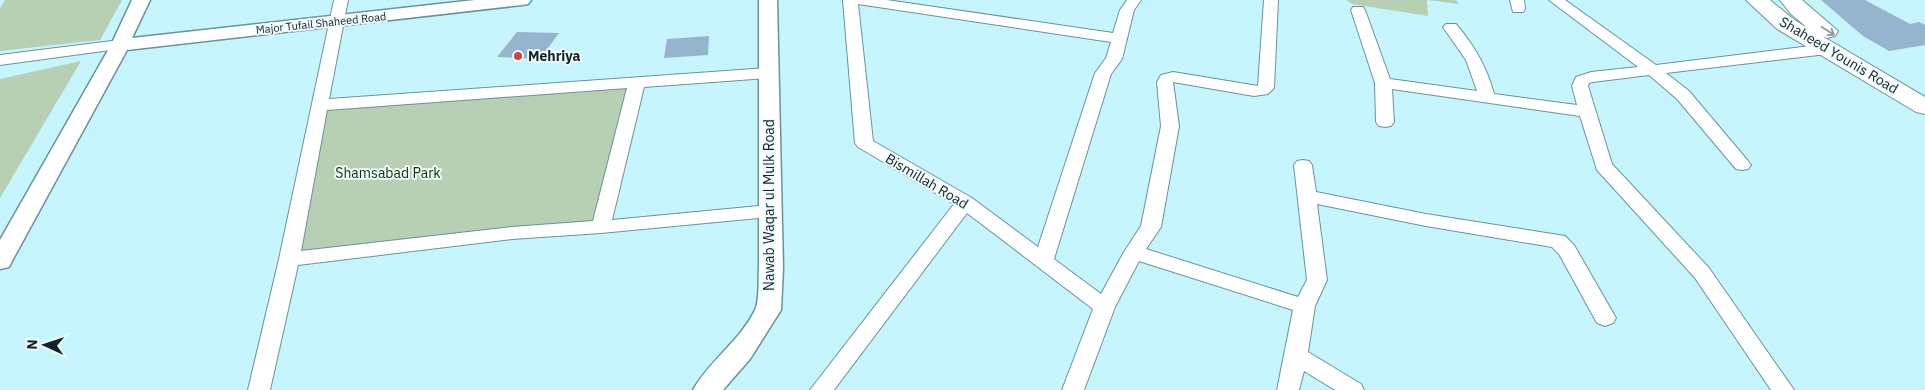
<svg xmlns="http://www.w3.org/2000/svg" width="1925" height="390" font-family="'IBM Plex Sans',sans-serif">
<rect width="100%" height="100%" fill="#c6f5fd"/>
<!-- green -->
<g fill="#b7cfb2">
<path d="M5 0H122L100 40 0 51V8Z"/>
<path d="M1346 0H1456L1459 4 1427 0 1428 16 1352 4Z"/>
<path d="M81 61 0 198V79Z"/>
<path d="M631 85 595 223 522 226 294 256 323 107Z"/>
</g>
<!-- building -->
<g fill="#96b4cd">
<path d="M1821 0H1865L1910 24 1919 22 1925 25V45L1889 51 1863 36Z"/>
<path d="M517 32 559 33 540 59 497 57Z"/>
<path d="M709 36 708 55 664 58 667 39Z"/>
</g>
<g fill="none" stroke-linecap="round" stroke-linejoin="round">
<defs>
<g id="minor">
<path d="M334 0H348L329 99 769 68 775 70 777 73 775 76 769 78 644 87 612 220 770 205 777 207 780 211 777 215 770 217 601 233 512 239 298 265 270 390H248L279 259ZM627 88 593 221 512 227 301 251 327 110Z"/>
<path d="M843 0H887L1113 33 1120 10 1127 0H1141L1134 10 1122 59 1111 74 1054 259 1101 294 1124 252 1141 226 1161 126 1157 82 1161 75 1173 72 1258 86 1264 0H1278L1274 88 1268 94 1254 96 1173 82 1179 126 1161 227 1146 249 1298 297 1307 280 1294 165 1297 161 1303 160 1309 161 1312 165 1316 192 1426 214 1565 236 1574 245 1616 318 1613 323 1605 326 1597 323 1559 254 1552 247 1426 226 1317 204 1327 280 1315 306 1308 352 1361 384 1364 390H1335L1304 371 1299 390H1277L1293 310 1139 261 1115 307 1084 390H1062L1093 309 967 213 834 390H810L954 204 858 147 855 143ZM858 4 1111 42 1106 58 1095 73 1038 247 972 198 873 141Z"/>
<path d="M1510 0H1524L1525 9 1523 12H1513Z"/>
<path d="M1549 0H1565L1656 65 1827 44 1833 46 1835 49 1833 52 1827 54 1666 73 1689 91 1748 161 1751 165 1748 169 1742 170 1736 169 1677 99 1649 75 1593 82 1589 83 1588 86 1612 164 1709 268 1794 390H1771L1695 278 1597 170 1580 116 1392 89 1394 122 1391 126 1385 127 1379 126 1376 122 1375 83 1351 10 1353 7H1363L1365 10 1390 79 1477 91 1466 60 1443 27 1446 24H1456C1474 45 1487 67 1494 94L1577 105 1572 86 1576 77 1591 72 1638 67Z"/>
<path d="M120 40 125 42 128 45 125 48 0 65V55Z"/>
</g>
<g id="tertiary">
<path d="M132 0H150L132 38 475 0H531L528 4 522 5 127 50 12 261 9 267 0 269V240L111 45Z"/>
<path d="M759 0H777L783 268 781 310 750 359 723 390H693C709 361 740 341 755 310 760 299 758 280 759 268Z"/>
</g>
<path id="primary" d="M1746 0H1770L1793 19 1809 29 1791 14 1780 0H1802L1838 31 1835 36 1827 38 1822 36 1925 97V114L1916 112 1777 29Z"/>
</defs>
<!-- minor casing -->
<use href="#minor" stroke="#68949c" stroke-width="2"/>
<!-- tertiary casing -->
<use href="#tertiary" stroke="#68949c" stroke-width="3"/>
<!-- primary casing -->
<use href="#primary" stroke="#68949c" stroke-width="2"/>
<!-- minor -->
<use href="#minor" fill="#fff" fill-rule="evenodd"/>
<!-- tertiary -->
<use href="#tertiary" fill="#fff" fill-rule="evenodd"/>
<!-- primary -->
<use href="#primary" fill="#fff" fill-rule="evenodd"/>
</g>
<!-- one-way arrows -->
<defs><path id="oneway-shaft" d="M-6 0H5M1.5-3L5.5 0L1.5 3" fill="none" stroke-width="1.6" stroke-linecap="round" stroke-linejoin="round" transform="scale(1.25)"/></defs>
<use stroke="#949c9e" href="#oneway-shaft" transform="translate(1828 31) rotate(32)"/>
<!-- markers -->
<circle fill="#d1404b" stroke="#f1fafc" stroke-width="2" cx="518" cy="56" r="5"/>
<g text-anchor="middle" stroke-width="4" stroke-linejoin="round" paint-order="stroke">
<!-- far-street labels -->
<g font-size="11" fill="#112427" stroke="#f1fafc">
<text transform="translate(321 23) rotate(-6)" y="4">Major Tufail Shaheed Road</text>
</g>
<!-- street labels -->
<g font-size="14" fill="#112427" stroke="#f1fafc">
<text transform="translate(1839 55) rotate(31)" y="5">Shaheed Younis Road</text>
<text transform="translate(927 181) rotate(31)" y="5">Bismillah Road</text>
<text transform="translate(769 205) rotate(-90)" y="5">Nawab Waqar ul Mulk Road</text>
</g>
<!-- poi labels -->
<g font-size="14" font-weight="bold" fill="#112427" stroke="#f1fafc" text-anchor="start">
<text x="528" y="61">Mehriya</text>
</g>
<!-- park labels -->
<g font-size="14" fill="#0b3402" stroke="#f1fafc">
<text x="388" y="178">Shamsabad Park</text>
</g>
</g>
<!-- north arrow -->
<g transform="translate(45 345) rotate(273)" stroke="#f1fafc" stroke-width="4" paint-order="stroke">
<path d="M0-4L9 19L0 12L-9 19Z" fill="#112427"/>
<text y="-8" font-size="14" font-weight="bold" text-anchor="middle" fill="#112427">N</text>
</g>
</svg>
